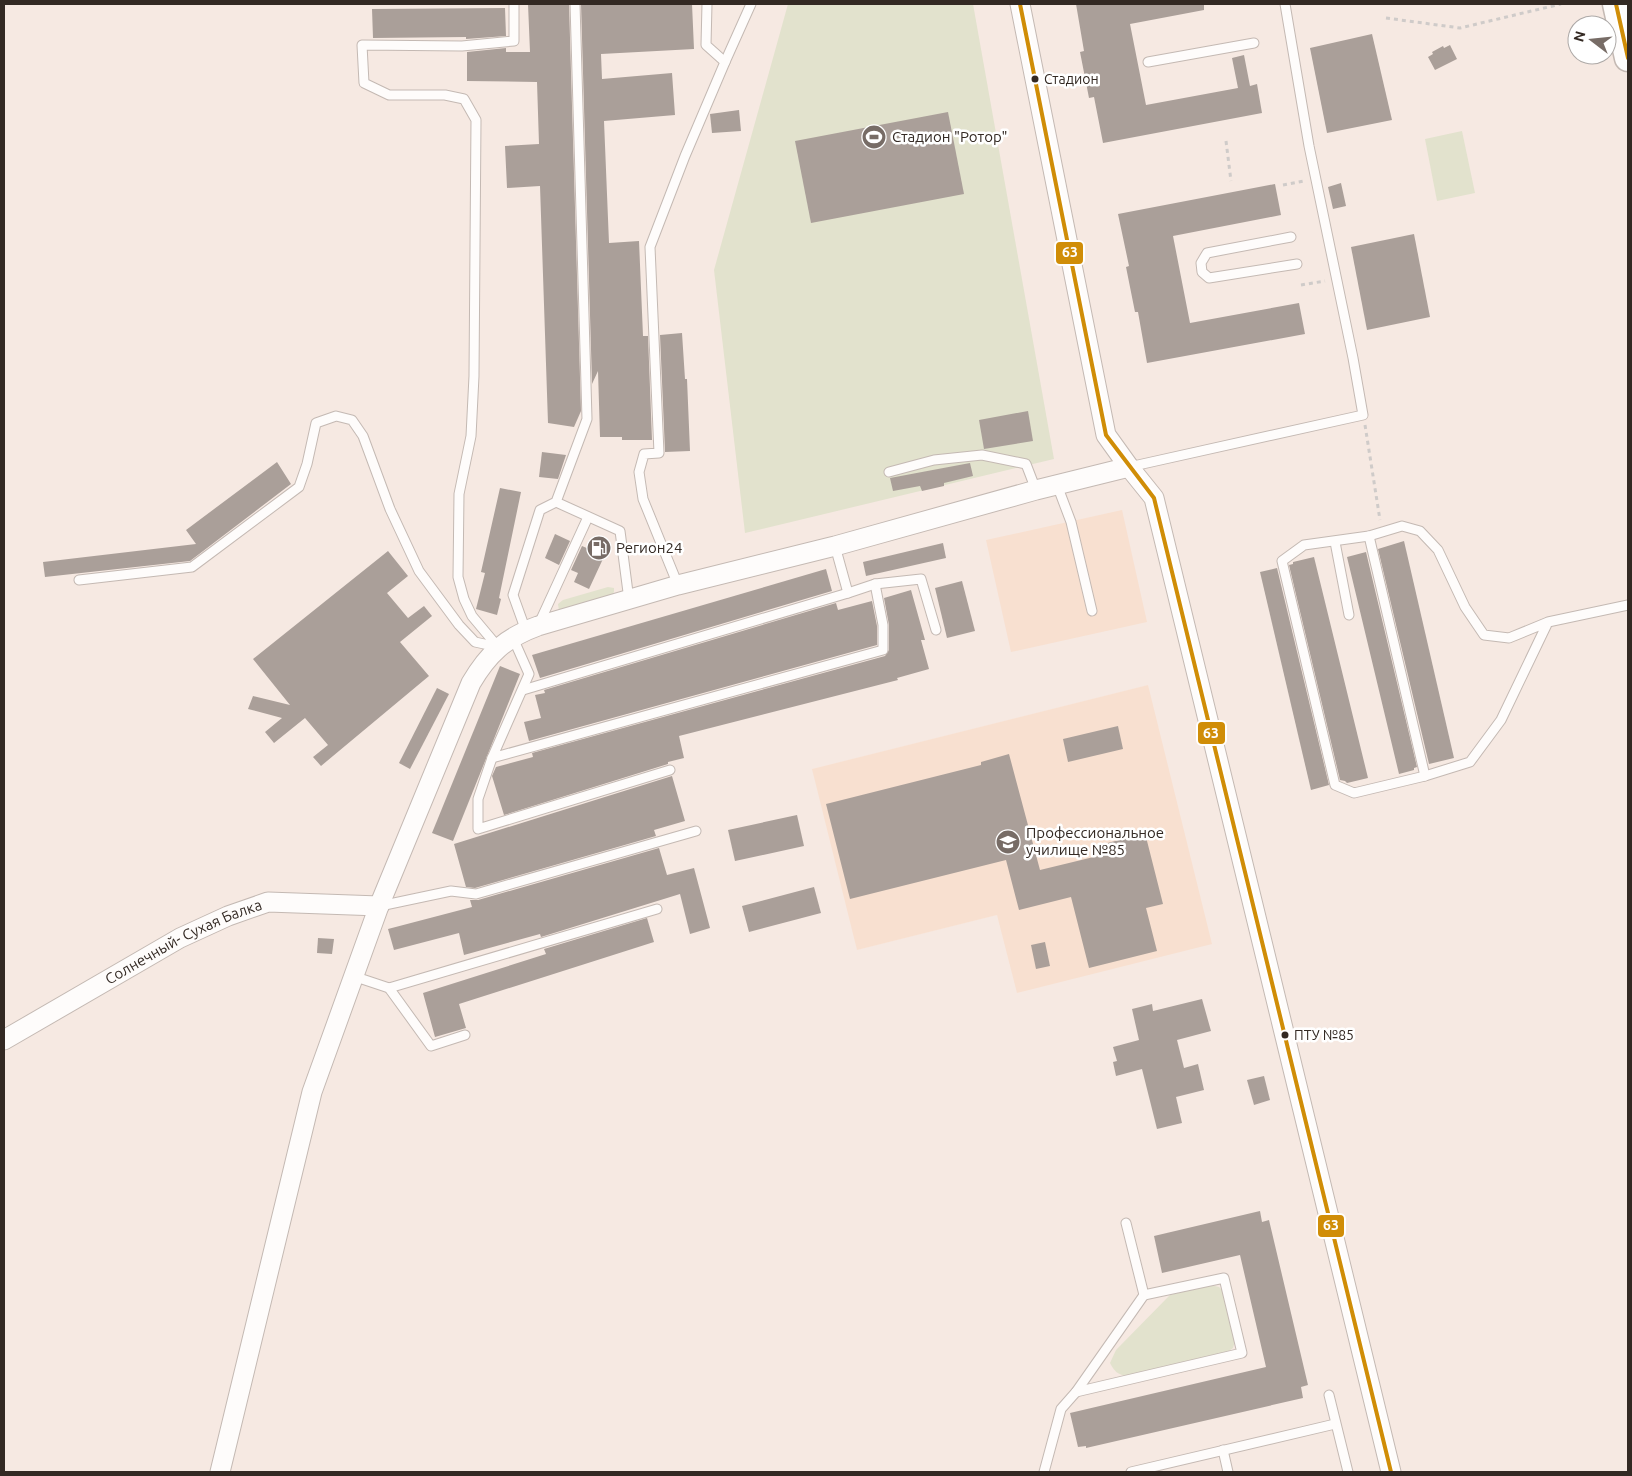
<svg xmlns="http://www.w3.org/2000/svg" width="1632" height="1476" font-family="Ubuntu,sans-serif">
<rect width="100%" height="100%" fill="#f6e9e2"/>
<!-- built -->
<g fill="#f8e0d0">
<path d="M1122 510 1147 622 1011 652 986 540Z"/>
<path d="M1148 685 1212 944 1017 993 997 915 857 950 812 769Z"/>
</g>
<!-- green -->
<g fill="#e2e2cd">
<path d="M788 4H973L1054 459 745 533 714 270Z"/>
<path d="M1462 131 1475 193 1437 201 1425 139Z"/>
<path d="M608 587 614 588V592L612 595 559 611 558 604 563 600Z"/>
<path d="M1211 1285 1219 1287 1225 1293 1235 1341 1233 1348 1226 1353 1127 1376C1118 1375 1114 1371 1110 1363L1116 1350 1170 1295Z"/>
</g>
<!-- building -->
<g fill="#aa9f99">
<path d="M528 4H569L581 411 574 427 548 423 540 186 507 188 505 146 539 144 537 82 467 81V52L506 48V52H530Z"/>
<path d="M581 4H692L694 49 601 54 602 79 672 73 675 115 604 121 609 243 639 241 643 336H648L652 440H622V437H600L598 371 592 384Z"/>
<path d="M1076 4H1204V10L1130 24 1146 105 1238 88 1232 58 1244 55 1250 86 1257 84 1262 113 1103 143 1094 97 1089 98 1080 52 1084 51Z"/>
<path d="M505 8 506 36 466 39V37L373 38 372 9Z"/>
<path d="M1372 34 1392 120 1327 133 1310 48Z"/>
<path d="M1450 45 1457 59 1435 70 1428 57 1433 54 1432 52 1443 46 1444 48Z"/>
<path d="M739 110 741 131 712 133 710 114Z"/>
<path d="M948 112 964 194 811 223 795 141Z"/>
<path d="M1341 183 1346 206 1333 209 1328 187Z"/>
<path d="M1275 184 1281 215 1173 236 1190 323 1299 303 1305 334 1147 363 1138 312H1135L1126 267 1129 266 1118 214Z"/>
<path d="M1414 234 1430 317 1367 330 1351 247Z"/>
<path d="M682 333 685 379H687L690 451 665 452 660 335Z"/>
<path d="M1028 411 1033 441 984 449 979 420Z"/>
<path d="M542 452 566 455 558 479 539 477Z"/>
<path d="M277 462 291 484 190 561 45 577 43 562 196 544 186 530Z"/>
<path d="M970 463 973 476 944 483V486L922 491 920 486 893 491 890 478Z"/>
<path d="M500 488 521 492 499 598 501 599 497 615 476 609 485 573 481 572Z"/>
<path d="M555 534 570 541 559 565 545 558Z"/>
<path d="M593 541 608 548 589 589 574 582 578 573 571 570 582 546 589 549Z"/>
<path d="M1404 541 1454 758 1429 764 1378 549Z"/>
<path d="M943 543 946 558 866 576 863 562Z"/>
<path d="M388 551 408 576 387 593 408 618 424 606 432 616 400 642 429 676 321 766 313 757 328 745 305 718 274 743 265 732 282 718 248 709 253 696 290 705 253 659Z"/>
<path d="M1366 552 1417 767 1414 768V770L1399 774 1347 557Z"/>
<path d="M1314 557 1368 778 1347 783 1345 781 1340 780 1289 565 1293 564V562Z"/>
<path d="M1277 568 1329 785 1311 790 1260 572Z"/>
<path d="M826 569 832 591 540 678 532 655Z"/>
<path d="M962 581 975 631 947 638 935 588Z"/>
<path d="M911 590 925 640H921L929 669 897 678 898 680 679 736 684 758 668 762V764L504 815 492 776 496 767 533 757 532 753 885 656 889 650V625L884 598Z"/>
<path d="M872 601 877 626V645L529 741 524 722 541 718 535 695 545 693 544 690 836 603 838 610Z"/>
<path d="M500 666 520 674 453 841 432 833Z"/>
<path d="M437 688 449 694 410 769 399 763Z"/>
<path d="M1118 726 1123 749 1068 762 1063 739Z"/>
<path d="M1009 754 1040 870 1106 854 1104 844 1145 833 1163 904 1146 908 1157 951 1089 968 1071 897 1019 910 1006 860 850 899 826 804 981 765V762Z"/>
<path d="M672 776 685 821 654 830 656 836 475 888 466 887 454 844Z"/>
<path d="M797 815 804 846 735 861 728 830Z"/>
<path d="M659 848 667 875 694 868 710 928 690 934 680 894 541 937 540 934 464 955 459 933 394 950 388 929 472 907 470 900H478Z"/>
<path d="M814 887 821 913 749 932 742 906Z"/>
<path d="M647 918 654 942 459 1004 466 1028 435 1037 423 993 546 954 544 949Z"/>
<path d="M318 938 334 939 332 954 317 953Z"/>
<path d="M1045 942 1050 966 1036 969 1031 945Z"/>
<path d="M1202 999 1211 1031 1177 1040 1184 1068 1198 1064 1204 1090 1176 1097 1182 1123 1157 1129 1142 1069 1116 1076 1113 1062 1117 1061 1113 1047 1139 1040 1132 1009 1152 1004 1153 1011Z"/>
<path d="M1264 1076 1270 1100 1254 1105 1247 1080Z"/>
<path d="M1260 1211 1262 1222 1269 1220 1308 1385 1301 1387 1303 1398 1086 1448V1446L1078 1447 1070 1413 1266 1367 1240 1255 1162 1273 1154 1236Z"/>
</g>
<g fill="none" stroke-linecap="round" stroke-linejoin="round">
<defs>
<g id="lane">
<path d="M725 62 751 4"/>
<path d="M1148 62 1254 43"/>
<path d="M1291 237 1207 253 1201 263 1202 272 1209 278 1297 264"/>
<path d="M1129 467 1363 415 1353 358 1309 146 1285 4"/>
<path d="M889 472 934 460 982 455 1026 464 1036 490"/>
<path d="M1057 485 1071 522 1092 611"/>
<path d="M556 502 620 531 629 600"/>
<path d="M1369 536 1425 776"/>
<path d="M1335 542 1349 615"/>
<path d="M835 546 848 593 875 584 921 579 936 630"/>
<path d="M79 580 192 567 299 487 307 464 316 423 336 416 352 420 363 436 390 509 419 571 459 625 475 642 498 647"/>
<path d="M678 585 643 499 639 472 644 454 659 453 650 247 685 156 725 62 706 45 707 4"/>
<path d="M1548 622 1509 638 1484 635 1465 607 1438 550 1420 531 1402 526 1369 536 1304 545 1282 561 1335 785 1354 793 1425 776 1470 762 1501 720 1548 622 1628 605"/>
<path d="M538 626 588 517"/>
<path d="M526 631 513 595 540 510 556 502 587 419 575 4"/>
<path d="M513 638 529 674 492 758 883 650V625L875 584"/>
<path d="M498 647 472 616 464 599 458 577 459 494 471 436 474 376 476 120 464 99 445 95H389L364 83 362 45 462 46 514 41V4"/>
<path d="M523 690 848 593"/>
<path d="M492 758 478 799V829L670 770"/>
<path d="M380 906 451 891 476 894 696 831"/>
<path d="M353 976 389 988 657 909"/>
<path d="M389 988 431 1046 465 1035"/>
<path d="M1076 1392 1242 1353 1224 1278 1144 1295"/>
<path d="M1329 1395 1348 1472"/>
<path d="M1223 1450 1228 1472"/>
<path d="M1044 1472 1061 1409 1076 1392 1144 1295 1126 1223"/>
<path d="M1131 1472 1335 1424"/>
</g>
<g id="street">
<path d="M1020 4 1106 435 1129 467 1154 498 1391 1472"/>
<path id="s1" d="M4 1040 180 938 228 916 268 902 379 906"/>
<path d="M220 1472 312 1092 379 906 471 683C488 654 505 638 538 626L678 585 835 546 1036 490 1129 467"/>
</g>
<path id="secondary" d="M1616 4 1628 58"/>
</defs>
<!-- lane casing -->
<use href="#lane" stroke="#c4b9b3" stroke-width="11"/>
<!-- street casing -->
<use href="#street" stroke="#c4b9b3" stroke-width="21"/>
<!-- secondary casing -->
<use href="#secondary" stroke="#c4b9b3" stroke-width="29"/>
<!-- path -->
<g stroke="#cfcbc9" stroke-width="3" stroke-dasharray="4 4" stroke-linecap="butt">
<path d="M1386 18 1460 28 1561 4"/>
<path d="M1226 141 1231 181"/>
<path d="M1283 185 1304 181"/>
<path d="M1301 285 1325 281"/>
<path d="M1365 425 1380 520"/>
</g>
<!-- lane -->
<use href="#lane" stroke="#fefcfb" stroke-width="9"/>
<!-- street -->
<use href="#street" stroke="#fefcfb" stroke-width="19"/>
<!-- secondary -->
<use href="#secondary" stroke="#fefcfb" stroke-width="26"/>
<defs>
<g id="bus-1">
<path d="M1020 4 1106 435 1154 498 1391 1472"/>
<path d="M1616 4 1628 58"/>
</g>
</defs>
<!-- bus-1 casing -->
<use href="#bus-1" stroke="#fff" stroke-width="8"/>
<!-- bus-1 -->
<use href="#bus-1" stroke="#d08d07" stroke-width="4"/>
</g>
<!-- icons -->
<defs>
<symbol id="stadium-disc" viewBox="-11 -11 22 22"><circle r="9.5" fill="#776c66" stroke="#fff"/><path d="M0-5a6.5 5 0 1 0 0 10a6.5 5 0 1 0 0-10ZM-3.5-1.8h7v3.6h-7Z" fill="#fff"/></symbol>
<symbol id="fuel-disc" viewBox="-11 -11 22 22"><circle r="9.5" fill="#776c66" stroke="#fff"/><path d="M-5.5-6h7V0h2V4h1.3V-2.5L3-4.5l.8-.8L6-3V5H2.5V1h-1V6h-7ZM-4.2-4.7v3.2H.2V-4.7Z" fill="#fff"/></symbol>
<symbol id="university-disc" viewBox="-11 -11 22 22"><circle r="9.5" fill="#776c66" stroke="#fff"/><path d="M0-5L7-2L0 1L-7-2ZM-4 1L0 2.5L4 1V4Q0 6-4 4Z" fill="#fff"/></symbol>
</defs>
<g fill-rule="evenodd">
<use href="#stadium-disc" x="860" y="123" width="28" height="28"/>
<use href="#fuel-disc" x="585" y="534" width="28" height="28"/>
<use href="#university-disc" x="994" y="828" width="28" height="28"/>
</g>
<!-- markers -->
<g fill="#332923" stroke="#fff" stroke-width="2">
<circle cx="1035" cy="79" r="4.5"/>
<circle cx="1285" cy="1035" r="4.5"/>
</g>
<g text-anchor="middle" stroke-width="5" stroke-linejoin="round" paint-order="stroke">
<!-- bus labels -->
<g font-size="14" fill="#332923" stroke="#fff" text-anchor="start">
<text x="1044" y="84">Стадион</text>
<text x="1294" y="1040">ПТУ №85</text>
</g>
<!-- poi labels -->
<g font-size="15" fill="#332923" stroke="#fff" text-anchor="start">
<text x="892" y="142">Стадион "Ротор"</text>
<text x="616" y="553">Регион24</text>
<text x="1026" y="838">Профессиональное<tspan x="1026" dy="17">училище №85</tspan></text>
</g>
<!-- street labels -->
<g font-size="15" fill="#332923" stroke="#fff">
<text dy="5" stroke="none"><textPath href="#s1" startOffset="205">Солнечный- Сухая Балка</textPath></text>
</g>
</g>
<g stroke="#fff" stroke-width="2">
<rect x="1055" y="241" width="29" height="24" rx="5" fill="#d08d07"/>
<rect x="1197" y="721" width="29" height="24" rx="5" fill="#d08d07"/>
<rect x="1317" y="1214" width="28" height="24" rx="5" fill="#d08d07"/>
</g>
<g font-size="14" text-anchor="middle" font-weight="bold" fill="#fff">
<text x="1070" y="257">63</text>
<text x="1211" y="738">63</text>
<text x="1331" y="1230">63</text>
</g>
<!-- border -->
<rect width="1632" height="1476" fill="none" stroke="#332923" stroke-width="10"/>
<!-- north arrow -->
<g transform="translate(1592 40) rotate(286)"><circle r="24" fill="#ffffff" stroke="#ada9a7"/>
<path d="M0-4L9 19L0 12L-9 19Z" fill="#776c66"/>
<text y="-8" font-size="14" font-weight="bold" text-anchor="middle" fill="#332923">N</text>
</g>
</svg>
